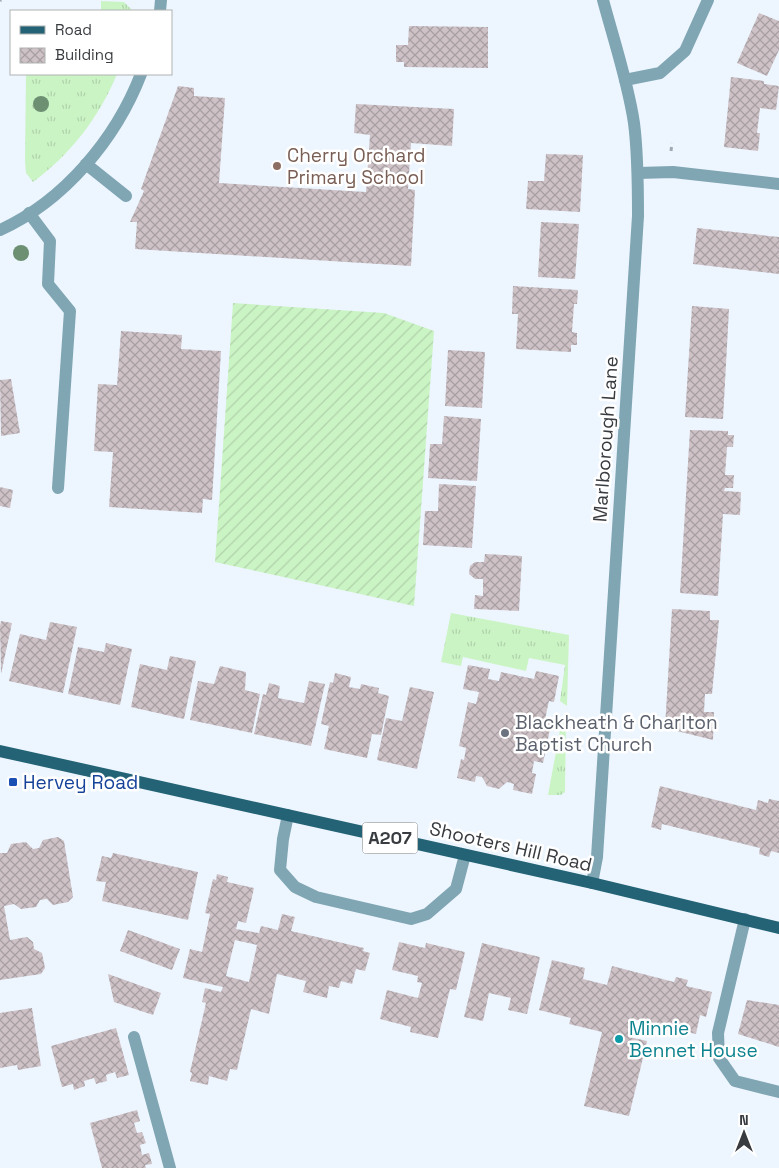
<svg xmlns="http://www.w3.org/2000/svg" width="779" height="1168" font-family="'Space Grotesk',sans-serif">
<defs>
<pattern id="grass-tufts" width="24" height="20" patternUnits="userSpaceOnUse" patternTransform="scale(1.25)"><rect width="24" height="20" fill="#cbf4c5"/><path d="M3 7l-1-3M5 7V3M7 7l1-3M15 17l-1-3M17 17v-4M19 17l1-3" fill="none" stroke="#afd2aa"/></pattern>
<pattern id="garden-furrows" width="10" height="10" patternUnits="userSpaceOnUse" patternTransform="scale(1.25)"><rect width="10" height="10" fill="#cbf4c5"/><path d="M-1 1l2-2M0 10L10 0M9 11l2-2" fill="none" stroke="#afd2aa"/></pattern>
<pattern id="building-cross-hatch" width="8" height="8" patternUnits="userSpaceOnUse" patternTransform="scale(1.25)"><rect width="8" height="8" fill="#cec2c7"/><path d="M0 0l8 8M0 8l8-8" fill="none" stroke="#a89fa3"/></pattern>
</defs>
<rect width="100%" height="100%" fill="#edf6ff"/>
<!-- grass -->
<g fill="url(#grass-tufts)">
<path d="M101 1 124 2 133 11H101Z"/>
<path d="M26 74H117C100 116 70 155 33 182L26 173 25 161Z"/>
<path d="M451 613 569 635 567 706 560 701 565 665 529 658 526 671 463 657 461 666 441 662Z"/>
<path d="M566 717 565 792 561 795H548L562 719Z"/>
</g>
<!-- garden -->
<path fill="url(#garden-furrows)" d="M233 303 384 313 434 331 414 606 215 562Z"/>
<!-- building -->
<g fill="url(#building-cross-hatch)" fill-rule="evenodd">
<path d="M759 13 779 21V50L767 76 737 63Z"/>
<path d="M409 26 488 27V68L404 67V62H396V45H408Z"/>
<path d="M731 77 764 81V84L779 86 776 110 760 108 757 133H760L758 151 724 147Z"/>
<path d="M178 86 194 88V96L225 98 219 183 366 192 370 135 354 133 356 104 454 109 452 146 411 143 408 189 415 190 411 266 135 249 137 222H130L144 191 141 189Z"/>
<path d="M546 154 583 155 580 212 526 209 528 181H544Z"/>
<path d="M541 222 579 224 575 279 538 277Z"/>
<path d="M697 228 779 237V274L693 264Z"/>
<path d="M513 286 578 290 577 304H574L572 332 577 333V345H571V352L516 349 518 314H512Z"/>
<path d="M692 306 729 309 723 419 685 417Z"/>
<path d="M121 331 182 335 181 349 221 351 212 500 203 499 202 513 109 507 113 452 94 451 98 384 117 385Z"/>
<path d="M448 350 485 352 482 408 445 406Z"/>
<path d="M11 379 20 433 1 436 0 380Z"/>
<path d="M444 416 481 419 477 481 428 478 430 444H442Z"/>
<path d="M690 430 728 431V435H734L733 447H727L725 475H734L733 488H725L724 491 741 492 740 515 723 514 718 596 680 593Z"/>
<path d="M439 484 476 486 472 548 423 545 425 511H438Z"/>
<path d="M0 487 13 490 10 508 0 506Z"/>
<path d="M485 554 522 556 519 611 474 609 475 595 483 596V579H475L469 574 470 566 475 562H484Z"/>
<path d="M672 609 710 611V620H719L712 694H705L704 712H714L713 740 665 728Z"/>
<path d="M1 621 12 623 1 674 0 626Z"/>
<path d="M50 622 77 627 63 693 9 681 20 634 46 640Z"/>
<path d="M106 643 132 649 120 705 68 694 78 647 104 652Z"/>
<path d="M170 656 196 661 184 719 131 707 140 664 167 670Z"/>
<path d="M468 665 490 669 488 679 499 681 501 672 534 679 536 671 559 676 554 702 549 701 545 719 552 720 543 763 534 761 532 773 536 774 532 794 513 790 514 784 507 782 499 789 487 786 482 777 476 776 475 782 457 778 461 759 464 760 466 748 459 746 468 702 476 704 479 692 463 689Z"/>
<path d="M220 666 246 672 245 690 260 694 252 733 190 720 198 681 214 684Z"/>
<path d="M335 673 351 677 349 687 360 689 361 684 379 688 378 693 389 696 381 735 372 734 367 758 324 749 329 726 321 724 330 682 333 683Z"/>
<path d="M309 681 325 684 311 746 254 734 263 694 266 695 269 683 280 686 278 698 304 703Z"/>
<path d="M410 687 434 692 417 769 377 760 386 718 402 721Z"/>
<path d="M660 786 756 810 758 800 768 803 769 799 779 801V853L771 851 769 857 759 854 760 848 662 824 661 830 651 827Z"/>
<path d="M58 837 64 841 73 897 68 902 53 905 47 899 40 900 36 907 21 909 14 904 4 906 10 940 27 937 33 942 34 949 42 953 45 968 41 974 0 980V853H7L11 844 26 842 33 849 39 848 43 840Z"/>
<path d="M113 853 198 872 188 920 102 901 106 882 96 881 102 856 111 858Z"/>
<path d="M217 874 228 877 227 882 254 888 246 923 238 921 236 929 259 933 261 926 278 930 282 914 295 917 291 931 364 948 363 951 370 953 365 971 356 969 352 984 341 981 339 988 329 986 327 998 303 992 306 981 277 974 269 1014 251 1009 237 1070 230 1069 227 1081 209 1076 208 1085 190 1081 192 1073 190 1072 206 1003 202 1002 205 988 221 992 223 987 183 978 190 949 202 952 210 914 205 913 213 879 216 880ZM235 940 257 945 249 982 226 976Z"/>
<path d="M128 930 180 949 172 970 120 951Z"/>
<path d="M399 942 425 948 426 943 465 952 456 990 450 989 438 1038 410 1032 411 1027 380 1019 387 990 418 998 422 983 417 982 418 976 392 970Z"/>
<path d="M482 943 540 957 527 1014 508 1010 511 998 489 993 483 1021 464 1017Z"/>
<path d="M552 960 585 968 583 979 607 985 612 966 674 982 676 977 688 980 686 986 712 992 706 1017 700 1015 696 1034 633 1019 629 1037 647 1041 629 1116 584 1106 602 1032 569 1024 571 1018 539 1010Z"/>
<path d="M108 974 161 993 153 1015 114 1002Z"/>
<path d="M747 1000 779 1005V1047L738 1034Z"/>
<path d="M32 1008 41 1066 18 1070 17 1065 0 1068V1013Z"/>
<path d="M116 1028 129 1075 117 1078 115 1072 106 1075 107 1081 96 1084 94 1078 84 1081 85 1086 74 1090 73 1084 62 1087 51 1046Z"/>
<path d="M137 1110 140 1121 134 1123 137 1133 142 1132 146 1143 140 1145 142 1155 149 1153 152 1164 145 1165 146 1168H102L90 1123Z"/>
</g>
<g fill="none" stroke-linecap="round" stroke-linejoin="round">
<!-- path -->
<g stroke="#a1a8af" stroke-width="3" stroke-dasharray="4 4" stroke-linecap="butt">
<path d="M0 1 1 0"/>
<path d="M671 151 672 143"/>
</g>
<!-- service -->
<g stroke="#80a6b3" stroke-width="12">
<path d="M86 164 126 196"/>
<path d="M29 213 50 241 48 284 70 311 58 488"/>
<path d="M288 815 283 839 280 870 295 887 316 897 411 919 427 914 456 889 465 855"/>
<path d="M745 919 718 1033 719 1058 735 1081 779 1092"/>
</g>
<!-- minor -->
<g stroke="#80a6b3" stroke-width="12">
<path d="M160 11 161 0"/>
<path d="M625 80 660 73 685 51 708 0"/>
<path d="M638 173 673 172 779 184"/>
<path d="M0 230C64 201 116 139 141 74"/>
<path d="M592 883 597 857 638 216C638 185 638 154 634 123 628 82 614 41 603 0"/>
<path d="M134 1037 170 1168"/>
</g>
<!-- primary -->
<path stroke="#246375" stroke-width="12" d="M0 751 592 883 779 928"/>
</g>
<!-- trees -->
<g fill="#6d9073">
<circle cx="41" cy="104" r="8"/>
<circle cx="21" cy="253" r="8"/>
</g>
<!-- markers -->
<circle fill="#8d6e63" stroke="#fff" stroke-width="2" cx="277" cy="166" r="5"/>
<circle fill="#6b7280" stroke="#fff" stroke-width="2" cx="505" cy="733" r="5"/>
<rect fill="#1a4fb4" stroke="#fff" stroke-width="2" x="8" y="777" width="10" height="10" rx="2.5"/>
<circle fill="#0f9aa8" stroke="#fff" stroke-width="2" cx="619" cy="1039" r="5"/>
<g text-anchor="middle" stroke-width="5" stroke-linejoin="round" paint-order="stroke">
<!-- shield labels -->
<rect fill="#fff" stroke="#747679" stroke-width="1" x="362.5" y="822.5" width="55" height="31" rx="4"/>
<g font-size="18" font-weight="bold" fill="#383b3f">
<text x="390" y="844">A207</text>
</g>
<!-- education labels -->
<g font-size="19" fill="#785e54" stroke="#fff" text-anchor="start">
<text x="287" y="162">Cherry Orchard<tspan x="287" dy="22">Primary School</tspan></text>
</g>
<!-- street labels -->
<g font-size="19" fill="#383b3f" stroke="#fff">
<text transform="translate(605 439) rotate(-86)" y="7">Marlborough Lane</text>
<text transform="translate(511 846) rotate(13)" y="7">Shooters Hill Road</text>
</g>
<!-- worship labels -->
<g font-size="19" fill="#5b616d" stroke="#fff" text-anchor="start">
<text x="515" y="729">Blackheath &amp; Charlton<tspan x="515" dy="22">Baptist Church</tspan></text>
</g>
<!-- transit labels -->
<g font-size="19" fill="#164399" stroke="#fff" text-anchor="start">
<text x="23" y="789">Hervey Road</text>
</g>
<!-- culture labels -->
<g font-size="19" fill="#0d838f" stroke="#fff" text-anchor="start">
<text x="629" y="1035">Minnie<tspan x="629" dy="22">Bennet House</tspan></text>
</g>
</g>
<!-- legend -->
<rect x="10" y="10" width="162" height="65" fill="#ffffff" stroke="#afb1b2"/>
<rect x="20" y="26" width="25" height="8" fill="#246375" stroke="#afb1b2"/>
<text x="55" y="35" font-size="15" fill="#383b3f">Road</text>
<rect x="20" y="48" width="25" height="15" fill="url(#building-cross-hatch)" stroke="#afb1b2"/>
<text x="55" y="60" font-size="15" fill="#383b3f">Building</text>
<!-- north arrow -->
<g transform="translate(744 1133)" stroke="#ffffff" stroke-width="4" paint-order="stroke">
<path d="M0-4L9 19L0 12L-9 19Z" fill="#383b3f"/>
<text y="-8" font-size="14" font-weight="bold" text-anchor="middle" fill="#383b3f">N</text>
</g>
</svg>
